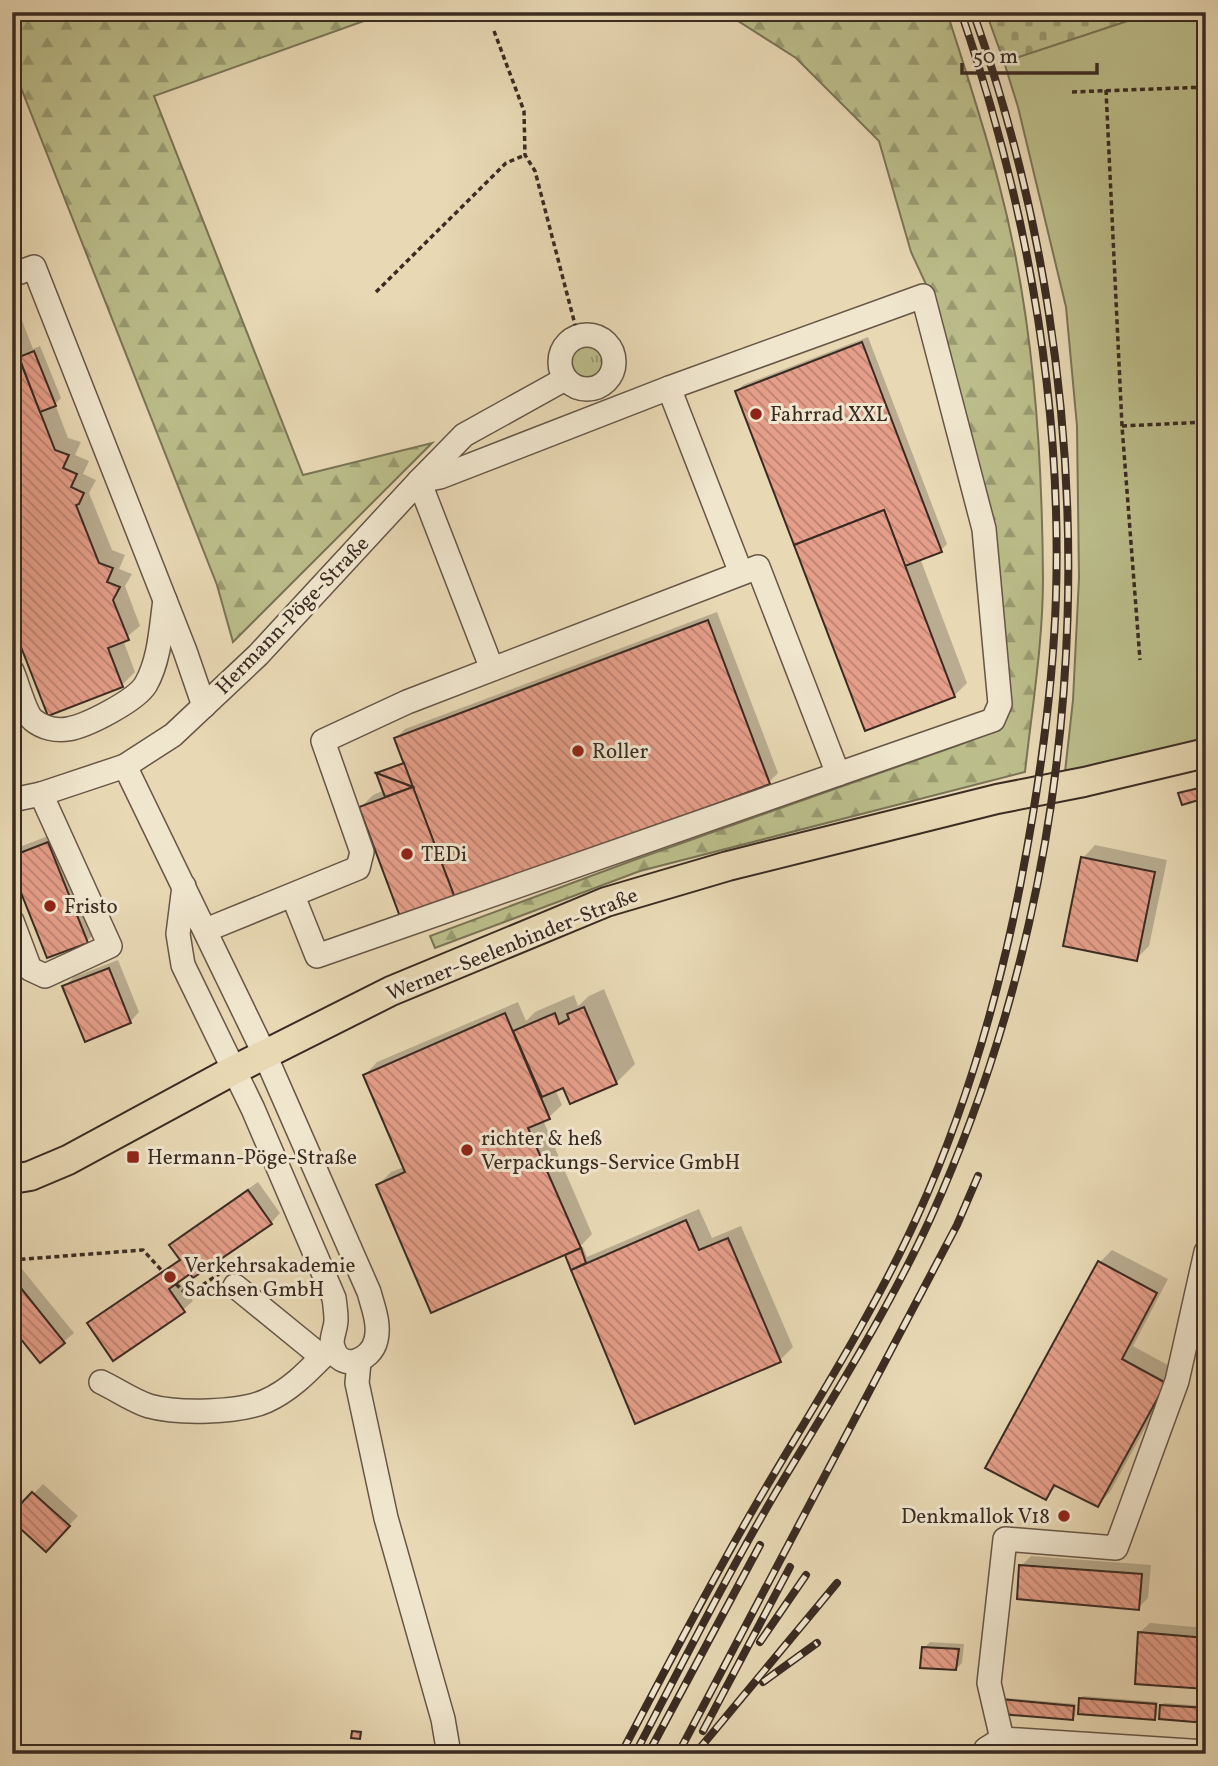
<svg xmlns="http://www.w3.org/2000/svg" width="1218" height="1766" font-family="Vollkorn,serif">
<defs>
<pattern id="grass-tufts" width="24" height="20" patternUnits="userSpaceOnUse" patternTransform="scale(1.75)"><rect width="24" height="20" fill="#bbbd8a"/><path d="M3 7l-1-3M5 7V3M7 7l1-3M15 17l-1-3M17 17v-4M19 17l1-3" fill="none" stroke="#999a70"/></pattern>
<pattern id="forest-firs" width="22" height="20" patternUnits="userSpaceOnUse" patternTransform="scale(1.75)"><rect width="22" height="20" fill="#bbbd8a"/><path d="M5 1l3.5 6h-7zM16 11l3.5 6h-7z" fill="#999a70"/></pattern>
<pattern id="cemetery-stones" width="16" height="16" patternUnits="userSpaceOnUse" patternTransform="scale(1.75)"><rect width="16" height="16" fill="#bbbd8a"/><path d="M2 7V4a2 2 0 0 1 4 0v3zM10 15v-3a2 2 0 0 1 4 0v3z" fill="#999a70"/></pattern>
<pattern id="building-back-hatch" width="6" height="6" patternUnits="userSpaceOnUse" patternTransform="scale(1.75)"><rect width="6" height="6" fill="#e59e89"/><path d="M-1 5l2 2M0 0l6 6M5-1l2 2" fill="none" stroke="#bb8170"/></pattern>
</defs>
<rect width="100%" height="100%" fill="#e8d8b4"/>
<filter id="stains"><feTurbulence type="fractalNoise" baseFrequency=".00286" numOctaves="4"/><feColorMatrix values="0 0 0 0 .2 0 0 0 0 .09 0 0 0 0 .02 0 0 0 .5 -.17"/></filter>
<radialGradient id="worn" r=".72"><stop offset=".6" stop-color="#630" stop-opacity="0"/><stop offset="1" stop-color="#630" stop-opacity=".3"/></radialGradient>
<!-- grass -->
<circle fill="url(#grass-tufts)" stroke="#7a7456" stroke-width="2" cx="587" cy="362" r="18"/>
<!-- forest -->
<g fill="url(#forest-firs)" stroke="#7a7456" stroke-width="2">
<path d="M12 12H389L154 96 303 475 432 443 233 642 217 585 12 65Z"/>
<path d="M724 12H947C965 69 984 126 999 184 1033 312 1042 447 1043 578 1043 643 1032 708 1025 772L640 871 435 948 430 936 634 860 956 746C978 737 1003 732 1011 706L992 527 925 282 911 252 879 141 796 58Z"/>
</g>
<!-- cemetery -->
<path fill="url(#cemetery-stones)" stroke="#7a7456" stroke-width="2" d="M986 12H1155L1004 62Z"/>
<!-- green -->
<path fill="#bbbd8a" stroke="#7a7456" stroke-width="2" d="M1155 12H1206V742L1065 772 1073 700 1079 578 1077 426 1066 307 1018 107 1004 62Z"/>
<!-- shadow -->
<g fill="#0003">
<path d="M16 305 33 349 40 346 61 398 55 404 68 438 81 442 75 455 89 461 83 474 96 480 89 493 112 550 125 555 119 569 132 574 125 586 140 626 123 640 135 672 122 685 12 619V306Z"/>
<path d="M868 337 947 544 941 550 920 558 967 683 954 696 737 391 743 385Z"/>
<path d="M717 612 778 773 769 782 361 807 373 795 385 790 381 771 405 762 396 738 405 729Z"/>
<path d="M1201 786 1203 795 1201 798 1180 793Z"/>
<path d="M61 831 99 928 87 941 12 856 22 846Z"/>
<path d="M1095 845 1167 860 1149 946 1136 959 1083 858Z"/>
<path d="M118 960 139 1012 130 1022 64 987 74 977Z"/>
<path d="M604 989 635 1064 616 1083 564 1086 555 1089 562 1105 549 1117 543 1120 592 1234 577 1250 583 1247 587 1257 699 1209 712 1238 741 1226 793 1347 780 1360 636 1422 565 1253 378 1185 391 1172 404 1167 365 1075 377 1062 518 1002 526 1021 535 1012 574 995 578 1006 589 996Z"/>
<path d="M258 1182 280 1213 271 1223 178 1280 193 1301 183 1310 89 1323 99 1314 181 1258 172 1245 181 1235Z"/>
<path d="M1112 1250 1168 1279 1133 1346 1177 1370 1110 1492 1098 1505 1058 1485 1045 1498 1100 1262Z"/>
<path d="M22 1269 74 1333 41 1361 12 1326V1277Z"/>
<path d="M43 1484 78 1516 55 1540 12 1516Z"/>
<path d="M1031 1556 1151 1565 1148 1598 1138 1608 1021 1566Z"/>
<path d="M1150 1623 1206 1628V1687L1140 1632Z"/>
<path d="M930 1642 964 1644 962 1663 956 1669 924 1648Z"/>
<path d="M1083 1696 1158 1702 1157 1715 1154 1718 1080 1699Z"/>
<path d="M1006 1698 1076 1704 1075 1716 1072 1718 1003 1700Z"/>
<path d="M1164 1703 1206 1706V1721L1161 1706Z"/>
</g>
<!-- building -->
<g fill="url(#building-back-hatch)" stroke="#3a2b22" stroke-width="2">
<path d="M12 340 55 450 69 455 63 468 77 474 71 487 84 493 79 504 76 505 99 563 113 568 107 582 120 587 113 600 129 640 108 648 123 687 48 716 12 624Z"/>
<path d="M862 342 942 552 905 566 884 510 794 545 735 391Z"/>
<path d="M34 351 56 406 40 412 19 357Z"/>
<path d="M884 510 955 697 865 731 794 545Z"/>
<path d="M708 620 770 784 456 901 394 738Z"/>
<path d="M404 763 413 787 376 773Z"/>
<path d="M376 773 413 787 385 797Z"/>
<path d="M413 787 456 901 402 922 359 807Z"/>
<path d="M1199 788 1202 799 1182 805 1178 793Z"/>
<path d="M48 842 88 943 47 958 12 870V856Z"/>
<path d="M1081 857 1155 872 1137 961 1063 946Z"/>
<path d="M109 968 131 1023 85 1042 62 986Z"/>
<path d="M584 1007 617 1084 570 1104 563 1088 542 1097 513 1031 555 1013 559 1024 569 1019 567 1014Z"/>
<path d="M505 1013 550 1119 528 1128 581 1248 431 1313 376 1185 405 1172 363 1075Z"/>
<path d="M248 1190 272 1224 193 1278 190 1274 169 1289 185 1312 113 1361 87 1323 180 1260 169 1245Z"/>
<path d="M686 1220 699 1250 728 1238 781 1362 635 1424 571 1270Z"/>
<path d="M581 1248 586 1263 571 1270 565 1255Z"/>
<path d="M1098 1261 1157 1293 1122 1359 1166 1383 1098 1507 1054 1485 1046 1500 985 1468Z"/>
<path d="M12 1277 65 1343 40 1363 12 1328Z"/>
<path d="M32 1492 70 1526 46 1552 12 1521V1513Z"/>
<path d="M1019 1565 1142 1574 1139 1610 1017 1599Z"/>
<path d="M1138 1632 1206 1638V1689L1135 1684Z"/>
<path d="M922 1647 959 1649 956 1670 920 1668Z"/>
<path d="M1079 1698 1156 1704 1155 1720 1078 1714Z"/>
<path d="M1001 1699 1074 1706 1073 1720 1000 1714Z"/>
<path d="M1160 1705 1206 1708V1723L1159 1719Z"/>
<path d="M352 1731 361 1732 360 1739 351 1738Z"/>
</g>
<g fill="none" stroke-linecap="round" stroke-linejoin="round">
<defs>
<g id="minor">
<path d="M12 275 34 267 185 651 204 706"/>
<circle cx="587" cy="362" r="27"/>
<path d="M669 388 741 573"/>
<path d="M492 669 419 481 440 477 669 388 923 296 984 529 1000 704 993 720 838 774"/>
<path d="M12 671C17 682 25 713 33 720 43 728 56 731 68 729 87 726 137 700 146 684 160 659 161 627 165 600"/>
<path d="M125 766 265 1055 369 1292C373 1307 380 1324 376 1340 371 1362 339 1372 333 1347 330 1339 336 1329 336 1320 336 1313 335 1305 334 1298L253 1109 183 965 178 934 184 886"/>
<path d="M12 800 41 794 125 766 173 735 258 655 419 481 464 435 565 379"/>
<path d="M12 921 30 969 45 976 110 946 41 794"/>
<path d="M206 930 358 868 362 852 323 741 407 702 758 567 838 774 317 956 293 896"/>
<path d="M235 1286 322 1357"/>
<path d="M359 1362 357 1383 386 1518 443 1719 449 1754"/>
<path d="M101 1382C116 1389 133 1401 149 1406 178 1414 239 1413 266 1401 293 1389 312 1367 332 1347"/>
<path d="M1002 1739 989 1683 1005 1539 1116 1548 1177 1381 1206 1252"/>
<path d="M984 1754 986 1749 1002 1739 1206 1752"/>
</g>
<path id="major" d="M12 1179 30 1176 68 1160 234 1070 391 991 606 902 728 866 997 799 1084 782 1206 753"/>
</defs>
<!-- minor casing -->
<use href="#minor" stroke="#665646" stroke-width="26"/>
<!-- major casing -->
<use href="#major" stroke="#3a2b22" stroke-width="32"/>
<!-- path -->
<g stroke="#3a2b22" stroke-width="3.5" stroke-dasharray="5 3.5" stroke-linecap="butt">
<path d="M494 31 524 111 525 155 535 171 578 336"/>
<path d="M1106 90 1122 426 1140 660"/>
<path d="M1072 92 1206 87"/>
<path d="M376 292 506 163 525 155"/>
<path d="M1122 426 1206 422"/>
<path d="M12 1260 143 1250 163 1272"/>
<path d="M176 1284 187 1295 219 1274"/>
</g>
<!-- minor -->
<use href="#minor" stroke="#f0e6ce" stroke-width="23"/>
<!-- major -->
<use href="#major" stroke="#e8d8b4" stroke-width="28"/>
<defs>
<g id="rail">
<path d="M760 1642 806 1575"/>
<path d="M763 1682 817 1643"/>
<path d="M703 1731 790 1567"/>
<path d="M621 1754C666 1669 710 1583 758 1501 813 1407 872 1316 917 1217 965 1111 999 995 1021 881 1039 787 1053 691 1056 596 1062 397 1025 199 961 12"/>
<path d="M635 1754C681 1666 726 1577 776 1492 830 1402 887 1313 931 1217 1101 841 1111 400 973 12"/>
<path d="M648 1754 760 1545"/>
<path d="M678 1754 957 1225 978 1176"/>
<path d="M695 1754 837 1583"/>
</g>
</defs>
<!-- rail casing -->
<use href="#rail" stroke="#3a2b22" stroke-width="8"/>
<!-- rail -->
<use href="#rail" stroke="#f0e6ce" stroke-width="5" stroke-dasharray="16" stroke-linecap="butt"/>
</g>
<!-- markers -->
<g fill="#8f2418" stroke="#f0e6ce" stroke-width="2.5">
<circle cx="756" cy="414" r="7"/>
<circle cx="578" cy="751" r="7"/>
<circle cx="407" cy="854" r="7"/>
<circle cx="50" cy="906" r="7"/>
<circle cx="467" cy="1150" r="7"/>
<rect x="126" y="1150" width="14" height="14" rx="3.5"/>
<circle cx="170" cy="1277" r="7"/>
<circle cx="1064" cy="1516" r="7"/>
</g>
<g text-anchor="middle" stroke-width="6" stroke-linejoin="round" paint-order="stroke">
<!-- poi labels -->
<g font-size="21" fill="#3a2b22" stroke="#f0e6ce" text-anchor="start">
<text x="770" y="421">Fahrrad XXL</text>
<text x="592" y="758">Roller</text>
<text x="421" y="861">TEDi</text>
<text x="64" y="913">Fristo</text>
<text x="481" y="1145">richter &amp; heß<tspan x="481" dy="24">Verpackungs-Service GmbH</tspan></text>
<text x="147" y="1164">Hermann-Pöge-Straße</text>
<text x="184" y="1272">Verkehrsakademie<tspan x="184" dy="24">Sachsen GmbH</tspan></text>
<text x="1050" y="1523" text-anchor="end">Denkmallok V18</text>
</g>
<!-- street labels -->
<g font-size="21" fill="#3a2b22" stroke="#f0e6ce">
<text transform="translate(292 615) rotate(-46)" y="7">Hermann-Pöge-Straße</text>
<text transform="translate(512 944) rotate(-22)" y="7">Werner-Seelenbinder-Straße</text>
</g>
</g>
<!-- margin -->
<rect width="1218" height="1766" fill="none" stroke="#e8d8b4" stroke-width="42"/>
<rect x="14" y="14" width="1190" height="1738" fill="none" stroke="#3a2b22" stroke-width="3.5"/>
<rect x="21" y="21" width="1176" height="1724" fill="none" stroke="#3a2b22" stroke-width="2"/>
<!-- scale -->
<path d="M962 63v10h135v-10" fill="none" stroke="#3a2b22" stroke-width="3.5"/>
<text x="973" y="63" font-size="21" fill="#3a2b22" stroke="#f0e6ce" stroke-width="5" paint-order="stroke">50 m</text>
<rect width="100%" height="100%" filter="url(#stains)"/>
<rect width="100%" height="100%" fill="url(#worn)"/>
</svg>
